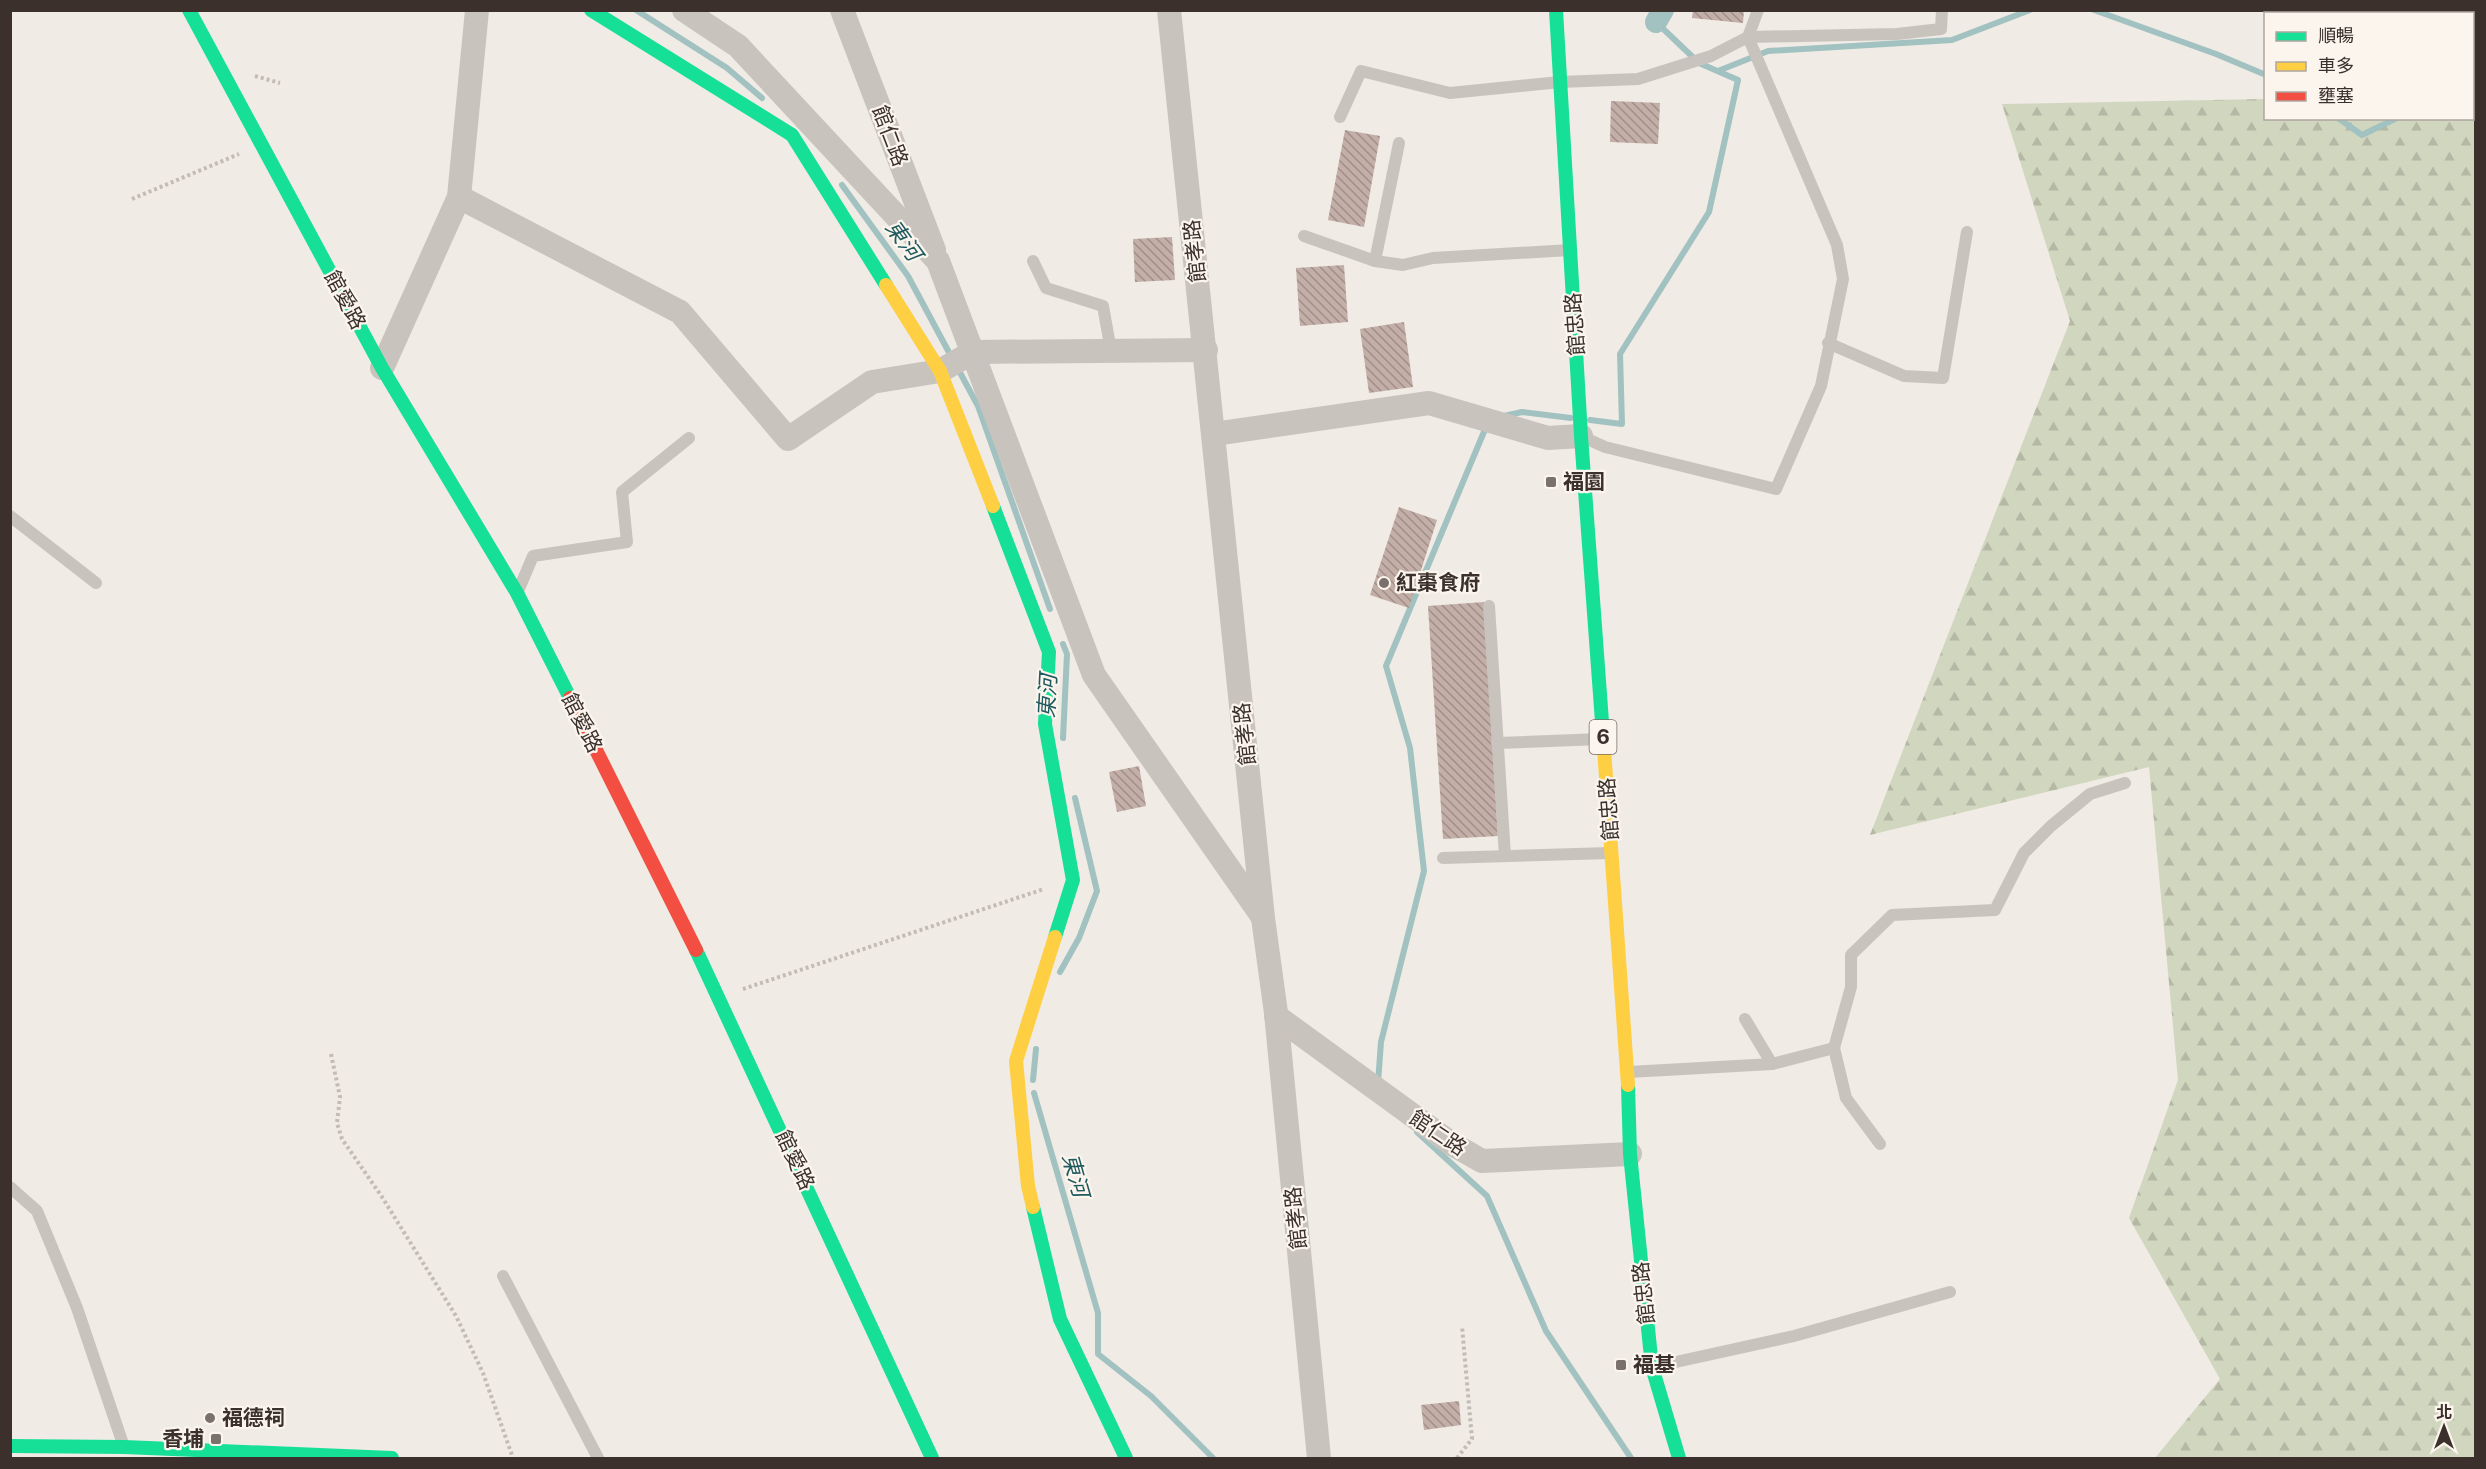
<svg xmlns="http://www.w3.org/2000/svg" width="2486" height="1469" font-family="'Public Sans','Noto Sans TC',sans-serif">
<defs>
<pattern id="forest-firs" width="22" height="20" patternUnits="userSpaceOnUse" patternTransform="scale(1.5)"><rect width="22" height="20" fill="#d1d6bf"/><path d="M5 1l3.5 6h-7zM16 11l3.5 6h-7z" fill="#b4b8a4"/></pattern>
<pattern id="building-back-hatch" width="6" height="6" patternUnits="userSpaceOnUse" patternTransform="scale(1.5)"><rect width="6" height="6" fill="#c3afa7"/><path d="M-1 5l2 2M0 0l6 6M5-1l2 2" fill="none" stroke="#a08f88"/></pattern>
</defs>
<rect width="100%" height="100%" fill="#f0ebe5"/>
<!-- forest -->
<path fill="url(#forest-firs)" d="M2473 95H2476L2475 1458H2155L2220 1379 2129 1218 2178 1080 2149 767 1870 835 2070 321 2002 104 2265 99 2266 118H2472Z"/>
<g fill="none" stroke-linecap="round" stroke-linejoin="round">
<!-- stream -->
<g stroke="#a1c2c1" stroke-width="6">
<path d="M636 10 727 68 762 98"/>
<path d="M2094 10 2216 54 2266 75"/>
<path d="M1718 71 1768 51 1952 40 2030 10"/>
<path d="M2472 84 2476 83"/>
<path d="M2338 118 2362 135 2397 118"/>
<path d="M842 185 908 276 952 358"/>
<path d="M957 367 978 406 1050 609"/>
<path d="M1504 416 1522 412 1571 418"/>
<path d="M1590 420 1622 424 1620 354 1709 212 1738 80 1699 63 1656 22"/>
<path d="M1063 644 1067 654 1063 738"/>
<path d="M1060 972 1079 938 1097 891 1075 798"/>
<path d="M1033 1080 1036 1049"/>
<path d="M1378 1083 1381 1042 1424 871 1410 748 1386 666 1486 427"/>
<path d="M1034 1093 1098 1313V1354L1151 1396 1213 1458"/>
<path d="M1417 1132 1487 1196 1546 1331 1631 1458"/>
</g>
<!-- canal -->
<path stroke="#a1c2c1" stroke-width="22" d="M1656 22 1663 10"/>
</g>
<!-- building -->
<g fill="url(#building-back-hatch)">
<path d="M1693 10H1744L1743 23 1692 18Z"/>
<path d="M1611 101 1660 103 1658 144 1610 142Z"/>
<path d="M1345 130 1380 136 1364 227 1328 220Z"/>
<path d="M1172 237 1175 280 1135 282 1133 239Z"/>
<path d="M1344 265 1348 322 1300 326 1296 268Z"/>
<path d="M1404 322 1413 387 1369 393 1360 329Z"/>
<path d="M1399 507 1437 520 1409 608 1370 595Z"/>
<path d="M1484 602 1498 836 1443 839 1428 606Z"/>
<path d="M1139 766 1146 806 1117 812 1109 772Z"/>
<path d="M1459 1401 1461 1425 1424 1430 1421 1405Z"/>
</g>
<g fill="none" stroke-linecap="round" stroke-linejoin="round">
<!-- path -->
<g stroke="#c2bbb6" stroke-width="4" stroke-dasharray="3 3" stroke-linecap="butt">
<path d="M255 76 280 83"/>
<path d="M132 199 239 154"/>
<path d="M743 989 1044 889"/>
<path d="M331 1054 340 1097 337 1123 342 1139 382 1197 456 1316 483 1373 513 1458"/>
<path d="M1457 1458 1472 1439 1462 1326"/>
</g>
<!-- lane -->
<g stroke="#c9c3be" stroke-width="12">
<path d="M1340 117 1361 71 1450 93 1560 82 1638 79 1711 56 1748 37 1897 34 1941 29 1942 10"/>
<path d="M1304 236 1375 261 1403 265 1433 258 1570 250"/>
<path d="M1033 261 1046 288 1103 306 1111 351"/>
<path d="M1375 261 1399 143"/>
<path d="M1828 343 1904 376 1943 378 1967 232"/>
<path d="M1585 438 1605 447 1776 489 1821 386 1843 279 1837 245 1748 37 1758 10"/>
<path d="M10 516 96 583"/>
<path d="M519 589 533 556 627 542 622 492 689 438"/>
<path d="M1489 606 1505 856"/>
<path d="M1497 743 1601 739"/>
<path d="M1443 858 1610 853"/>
<path d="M1745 1019 1772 1064"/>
<path d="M1629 1072 1772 1064 1834 1048"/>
<path d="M1880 1144 1846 1098 1834 1048 1851 987V955L1892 915 1995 910 2024 853 2051 826 2090 794 2125 783"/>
<path d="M10 1187 37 1211 77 1308 123 1444"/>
<path d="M503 1276 598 1458"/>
<path d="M1653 1367 1794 1336 1950 1292"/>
</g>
<!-- street -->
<g stroke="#c9c3be" stroke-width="24">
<path d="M684 10 738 46 938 261 1094 675 1262 916"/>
<path d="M842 10 934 250"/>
<path d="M1169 10 1263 918 1276 1013 1319 1458"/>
<path d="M459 197 680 312 788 439 872 382 940 371 973 352 1206 350"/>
<path d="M382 368 459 197 477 10"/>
<path d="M1214 434 1429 403 1548 438 1581 436"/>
<path d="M1276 1016 1452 1144 1482 1161 1630 1154"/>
</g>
<!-- fast -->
<g stroke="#16e098" stroke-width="14">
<path d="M189 10 382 368 517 593 570 698"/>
<path d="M591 10 792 135 886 285"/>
<path d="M1556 10 1581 436 1604 749"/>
<path d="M993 506 1049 652 1045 724 1073 880 1055 937"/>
<path d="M696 950 932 1458"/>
<path d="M1628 1085 1630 1154 1652 1367 1679 1458"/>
<path d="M1033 1207 1060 1319 1126 1458"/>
<path d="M10 1446 124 1447 392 1458"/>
</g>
<!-- slow -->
<g stroke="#ffcf43" stroke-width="14">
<path d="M886 285 940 371 993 506"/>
<path d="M1604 749 1628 1085"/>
<path d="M1033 1207 1028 1186 1016 1061 1055 937"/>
</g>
<!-- jam -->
<path stroke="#f24e42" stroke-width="14" d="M570 698 696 950"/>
</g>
<!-- markers -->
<g fill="#7a716c" stroke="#fbf5ee" stroke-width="2">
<rect x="1545" y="476" width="12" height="12" rx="3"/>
<circle cx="1384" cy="583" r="6"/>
<rect x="1615" y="1359" width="12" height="12" rx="3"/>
<circle cx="210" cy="1418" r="6"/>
<rect x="210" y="1433" width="12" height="12" rx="3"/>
</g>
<g text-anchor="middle" stroke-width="4.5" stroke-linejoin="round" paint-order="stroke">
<!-- shield labels -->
<rect fill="#fbf5ee" stroke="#756b66" stroke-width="1.5" x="1589.5" y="720" width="27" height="34" rx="4.5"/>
<g font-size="20" font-weight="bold" fill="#3b302b">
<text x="1603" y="744">6</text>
</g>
<!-- street labels -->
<g font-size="21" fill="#3b302b" stroke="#fbf5ee">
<text transform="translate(890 136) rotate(69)" y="7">館仁路</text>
<text transform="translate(1195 251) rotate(-96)" y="7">館孝路</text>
<text transform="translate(345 300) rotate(62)" y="7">館愛路</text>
<text transform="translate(1575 324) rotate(-94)" y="7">館忠路</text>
<text transform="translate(582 723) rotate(63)" y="7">館愛路</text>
<text transform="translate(1245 734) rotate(-96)" y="7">館孝路</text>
<text transform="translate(1609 809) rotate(-94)" y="7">館忠路</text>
<text transform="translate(1438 1133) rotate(34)" y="7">館仁路</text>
<text transform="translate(795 1160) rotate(65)" y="7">館愛路</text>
<text transform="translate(1296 1218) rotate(-96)" y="7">館孝路</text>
<text transform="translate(1644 1293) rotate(-96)" y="7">館忠路</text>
</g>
<!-- poi labels -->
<g font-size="21" font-weight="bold" fill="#3b302b" stroke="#fbf5ee" text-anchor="start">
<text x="1563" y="489">福園</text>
<text x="1396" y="590">紅棗食府</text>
<text x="1633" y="1372">福基</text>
<text x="222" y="1425">福德祠</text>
<text x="204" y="1446" text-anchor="end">香埔</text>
</g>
<!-- water labels -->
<g font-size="22" font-style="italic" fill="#1f5a5e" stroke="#fbf5ee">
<text transform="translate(904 240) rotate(54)" y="8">東河</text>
<text transform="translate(1047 696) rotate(-87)" y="8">東河</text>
<text transform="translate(1076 1175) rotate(74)" y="8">東河</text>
</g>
</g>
<!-- border -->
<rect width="2486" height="1469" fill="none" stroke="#3b302b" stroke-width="24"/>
<!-- legend -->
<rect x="2264" y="12" width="210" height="108" fill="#fbf5ee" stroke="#aea6a0" stroke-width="1.5"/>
<rect x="2276" y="32" width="30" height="9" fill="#16e098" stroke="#aea6a0" stroke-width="1.5"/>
<text x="2318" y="42" font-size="18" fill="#3b302b">順暢</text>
<rect x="2276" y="62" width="30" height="9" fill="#ffcf43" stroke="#aea6a0" stroke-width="1.5"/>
<text x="2318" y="72" font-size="18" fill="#3b302b">車多</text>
<rect x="2276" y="92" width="30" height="9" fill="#f24e42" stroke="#aea6a0" stroke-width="1.5"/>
<text x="2318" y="102" font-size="18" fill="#3b302b">壅塞</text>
<!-- north arrow -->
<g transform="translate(2444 1427)" stroke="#fbf5ee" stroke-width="4.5" paint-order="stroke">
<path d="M0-4.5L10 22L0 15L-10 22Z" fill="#3b302b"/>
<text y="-9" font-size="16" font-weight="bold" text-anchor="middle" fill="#3b302b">北</text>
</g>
</svg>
